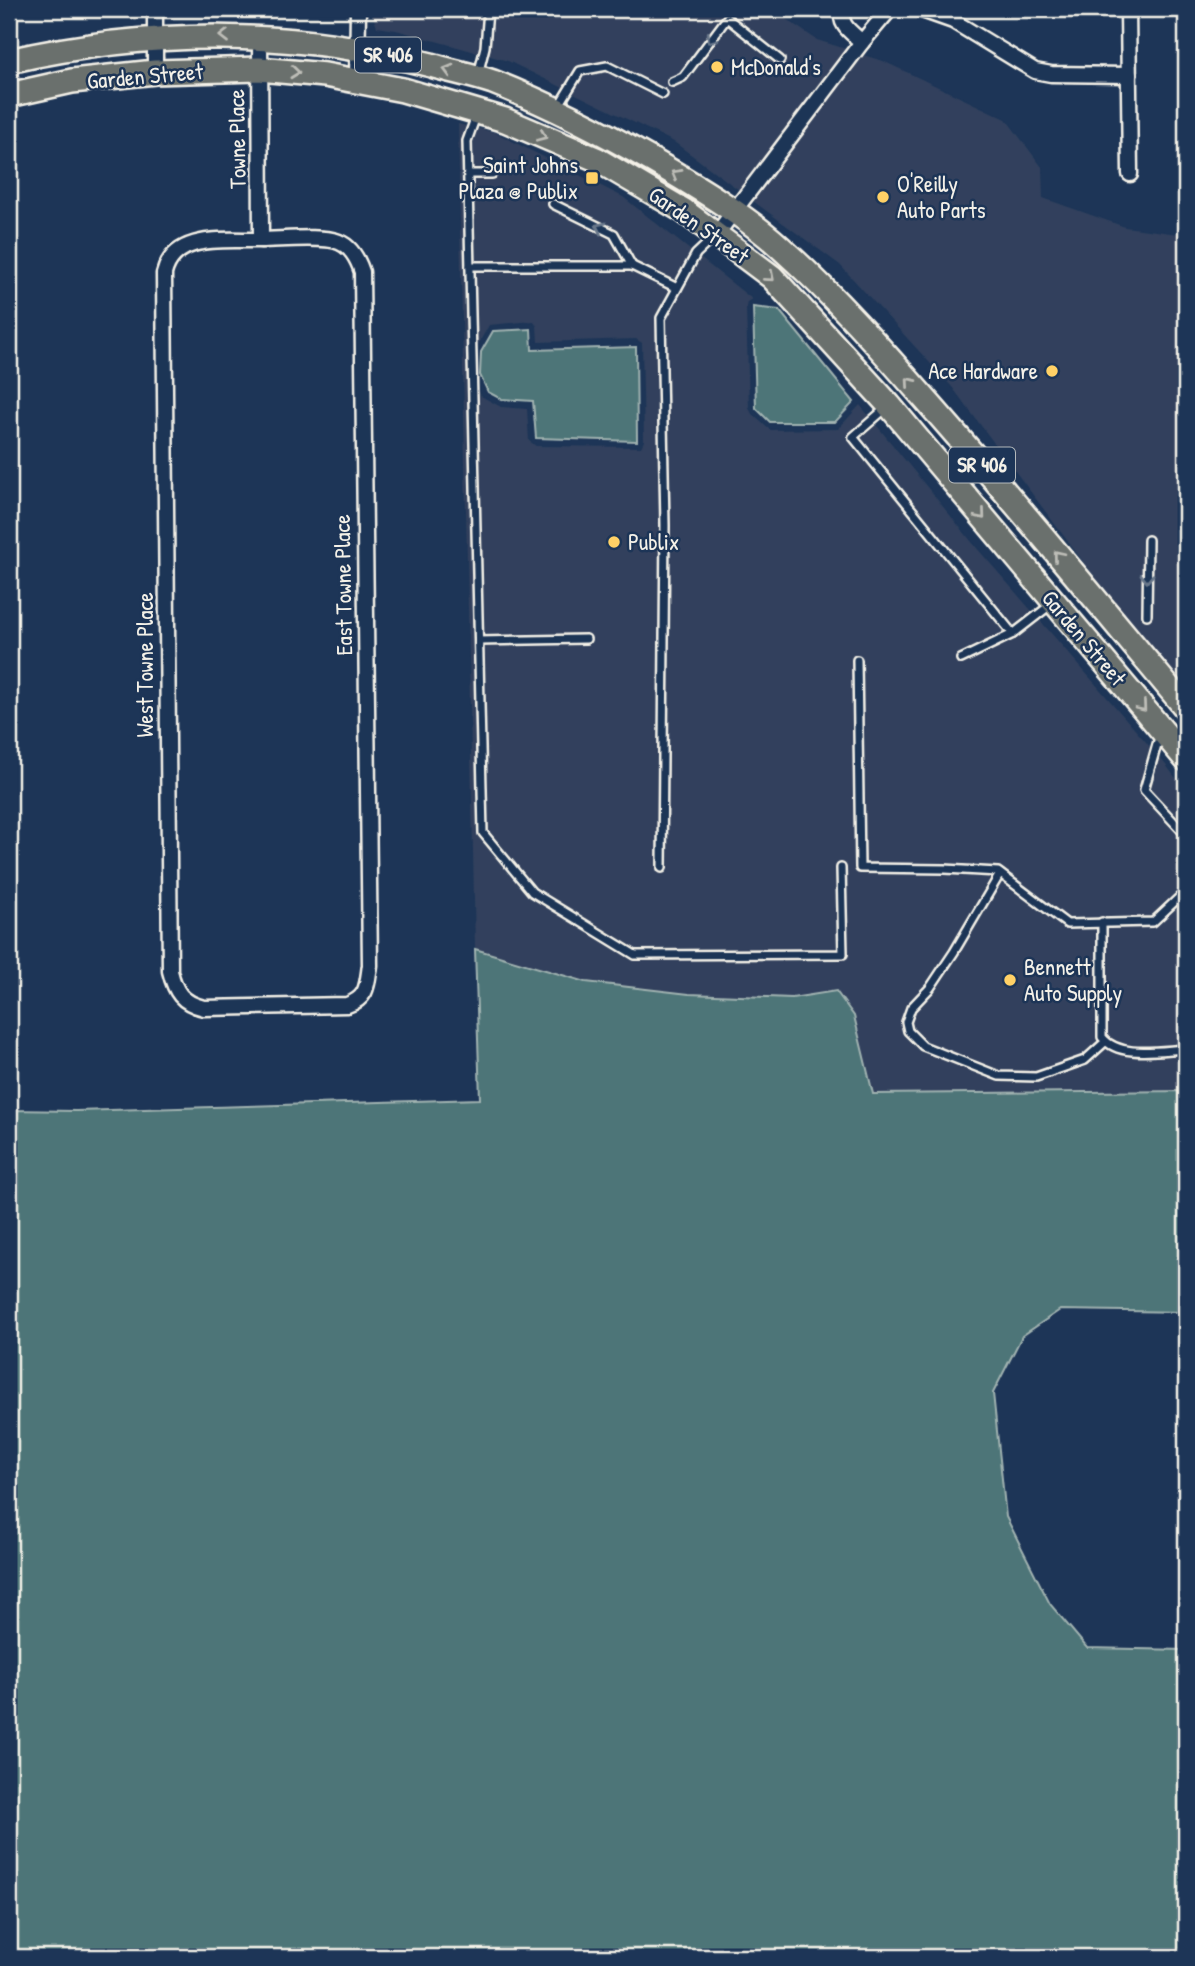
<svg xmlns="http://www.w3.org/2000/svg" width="1195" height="1966" font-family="'Patrick Hand',sans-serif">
<rect width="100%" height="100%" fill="#1d3557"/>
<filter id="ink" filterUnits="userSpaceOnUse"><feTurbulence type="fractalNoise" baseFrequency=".0143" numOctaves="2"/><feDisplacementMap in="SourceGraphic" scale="14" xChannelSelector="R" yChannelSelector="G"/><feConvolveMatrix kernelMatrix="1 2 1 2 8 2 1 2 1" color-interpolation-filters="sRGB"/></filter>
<g filter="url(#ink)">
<!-- built -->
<g fill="#31415d" fill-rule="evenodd">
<path d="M370 9H771L817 40 846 49 739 190 674 142 508 61 396 30 377 27Z"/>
<path d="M863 55 883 61 1006 119 1042 167 1043 198 1125 227 1186 235V691L1084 563 952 387 840 265 753 201Z"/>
<path d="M458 124 494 132 623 197 752 299 747 302 746 307 749 408 752 414 770 430 838 429 860 405 976 547 1166 765 1186 792V1091L872 1094 854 1016 836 991 792 998 689 994 586 982 475 949ZM533 321 537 326 538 342 636 339 642 343 644 441 641 447 536 446 529 441 527 409 501 407 481 396 474 378 475 350 489 325Z"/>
</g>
<!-- green -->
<g fill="#4d7478" stroke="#a0b2b0" stroke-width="2">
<path d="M753 307 779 310 854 402 835 422H770L756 408Z"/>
<path d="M531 329 532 350 636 347 637 441 536 438 533 401 501 399 488 392 480 375 481 352 493 331Z"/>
<path d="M475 949 586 982 689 994 792 998 836 991 854 1016 873 1094 1186 1091V1312L1060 1310 1022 1336 993 1393 1006 1517 1050 1604 1087 1648 1186 1650V1957H9V1110L76 1111 480 1099Z"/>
</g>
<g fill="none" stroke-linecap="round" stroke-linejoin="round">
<defs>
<g id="service">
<path d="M478 75 485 47 488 10"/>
<path d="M672 82 683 77 727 18 780 60"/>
<path d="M558 107 580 71 607 66 663 94"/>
<path d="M476 116 467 141 483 833 532 892 635 955 843 954 841 868"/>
<path d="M468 174H492"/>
<path d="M553 204 614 234 632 266"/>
<path d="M470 266H632L677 288"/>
<path d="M886 408 853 437 1013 634"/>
<path d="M1147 615 1148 540"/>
<path d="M479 641 586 639"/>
<path d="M961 659 1013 634 1053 603"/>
<path d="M857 660 860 868 945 869 998 872 1067 924 1153 922 1186 891"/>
<path d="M1160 734 1144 790 1186 835"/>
<path d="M662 868 665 525 661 318 696 254 713 238"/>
<path d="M1000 874 954 952 930 988 911 1008 906 1022 908 1031 923 1046 999 1076 1036 1077 1085 1060 1105 1042"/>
<path d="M1102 922V1037C1119 1059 1161 1050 1186 1049"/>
</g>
<g id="minor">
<path d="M155 9V72"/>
<path d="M843 9C838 25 851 32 862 42"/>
<path d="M919 9 953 21 1035 71 1051 74 1129 75"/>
<path d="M1128 9 1130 174"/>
<path d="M260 37 261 240"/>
<path d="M357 81 358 9"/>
<path d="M716 235 862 42 890 9"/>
<path d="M261 240C280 240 323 235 339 242 352 247 358 260 362 272L370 965C367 985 368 998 347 1005L204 1008C182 1003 175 992 170 971L164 274C174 232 227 241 261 240Z"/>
</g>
<g id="primary">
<path d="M9 61C151 29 289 28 431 65 451 71 473 75 493 82 549 104 603 132 655 162 696 186 746 216 780 247 838 299 888 357 939 415 1023 511 1104 610 1186 708"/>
<path d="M9 95 72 81 155 72 259 69 325 75 403 90 505 120 596 159 684 211 772 277 889 405 1186 759"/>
</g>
</defs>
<!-- service casing -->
<use href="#service" stroke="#f4f1e8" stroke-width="12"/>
<!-- minor casing -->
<use href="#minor" stroke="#f4f1e8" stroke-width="19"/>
<!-- primary casing -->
<use href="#primary" stroke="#f4f1e8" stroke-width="28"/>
<!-- service -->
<use href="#service" stroke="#1d3557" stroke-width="7"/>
<!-- minor -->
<use href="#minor" stroke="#1d3557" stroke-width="14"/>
<!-- primary -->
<use href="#primary" stroke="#6b706d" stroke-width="23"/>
</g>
<!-- one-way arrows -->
<defs><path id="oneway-chevron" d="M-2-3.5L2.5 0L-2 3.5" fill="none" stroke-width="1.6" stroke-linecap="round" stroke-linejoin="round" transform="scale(1.75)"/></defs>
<g stroke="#bdbdb7">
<use href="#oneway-chevron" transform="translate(224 36) rotate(180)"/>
<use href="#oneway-chevron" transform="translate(448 70) rotate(-165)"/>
<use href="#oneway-chevron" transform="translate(295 72) rotate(6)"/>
<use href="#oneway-chevron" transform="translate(542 136) rotate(23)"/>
<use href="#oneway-chevron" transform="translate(676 174) rotate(-150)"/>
<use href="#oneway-chevron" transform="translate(770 277) rotate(41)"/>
<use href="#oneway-chevron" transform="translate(910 382) rotate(-131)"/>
<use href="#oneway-chevron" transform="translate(981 515) rotate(50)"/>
<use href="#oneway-chevron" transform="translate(1058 555) rotate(-130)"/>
<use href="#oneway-chevron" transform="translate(1142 707) rotate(50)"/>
</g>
<g stroke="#68778a">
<use href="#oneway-chevron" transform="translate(711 39) rotate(127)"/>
<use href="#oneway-chevron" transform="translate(600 227) rotate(-154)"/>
<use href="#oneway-chevron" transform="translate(1147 578) rotate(91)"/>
</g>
</g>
<!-- markers -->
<g fill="#ffd166" stroke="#1d3557" stroke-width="2.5">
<circle cx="717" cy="67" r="7"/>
<rect x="585" y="171" width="14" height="14" rx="3.5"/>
<circle cx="883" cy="197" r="7"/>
<circle cx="1052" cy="371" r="7"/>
<circle cx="614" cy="542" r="7"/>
<circle cx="1010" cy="980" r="7"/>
</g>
<g text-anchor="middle" stroke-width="5" stroke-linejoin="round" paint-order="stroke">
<!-- shield labels -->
<g fill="#1d3557" stroke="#b4b9bc" stroke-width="2">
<rect x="355" y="37.5" width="66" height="35" rx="5"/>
<rect x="949" y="447.5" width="66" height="35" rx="5"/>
</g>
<g font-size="21" font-weight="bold" fill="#f4f1e8">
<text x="388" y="62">SR 406</text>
<text x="982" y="472">SR 406</text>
</g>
<!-- poi labels -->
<g font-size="23" fill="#f4f1e8" stroke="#1d3557" text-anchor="start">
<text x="731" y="75">McDonald's</text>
<text x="578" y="173" text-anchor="end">Saint Johns<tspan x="578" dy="26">Plaza @ Publix</tspan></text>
<text x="897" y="192">O'Reilly<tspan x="897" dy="26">Auto Parts</tspan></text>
<text x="1038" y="379" text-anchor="end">Ace Hardware</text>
<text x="628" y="550">Publix</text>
<text x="1024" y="975">Bennett<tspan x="1024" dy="26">Auto Supply</tspan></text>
</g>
<!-- street labels -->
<g font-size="23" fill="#f4f1e8" stroke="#1d3557">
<text transform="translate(145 76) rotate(-5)" y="8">Garden Street</text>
<text transform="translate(237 139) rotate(-91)" y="8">Towne Place</text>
<text transform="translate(699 225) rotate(35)" y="8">Garden Street</text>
<text transform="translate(343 585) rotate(-91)" y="8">East Towne Place</text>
<text transform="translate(1084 638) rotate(50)" y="8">Garden Street</text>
<text transform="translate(145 665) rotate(-90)" y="8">West Towne Place</text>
</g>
</g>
<!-- margin -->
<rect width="1195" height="1966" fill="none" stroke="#1d3557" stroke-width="35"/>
<rect x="18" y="18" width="1160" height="1931" fill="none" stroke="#f4f1e8" stroke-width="2.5" filter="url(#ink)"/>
</svg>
